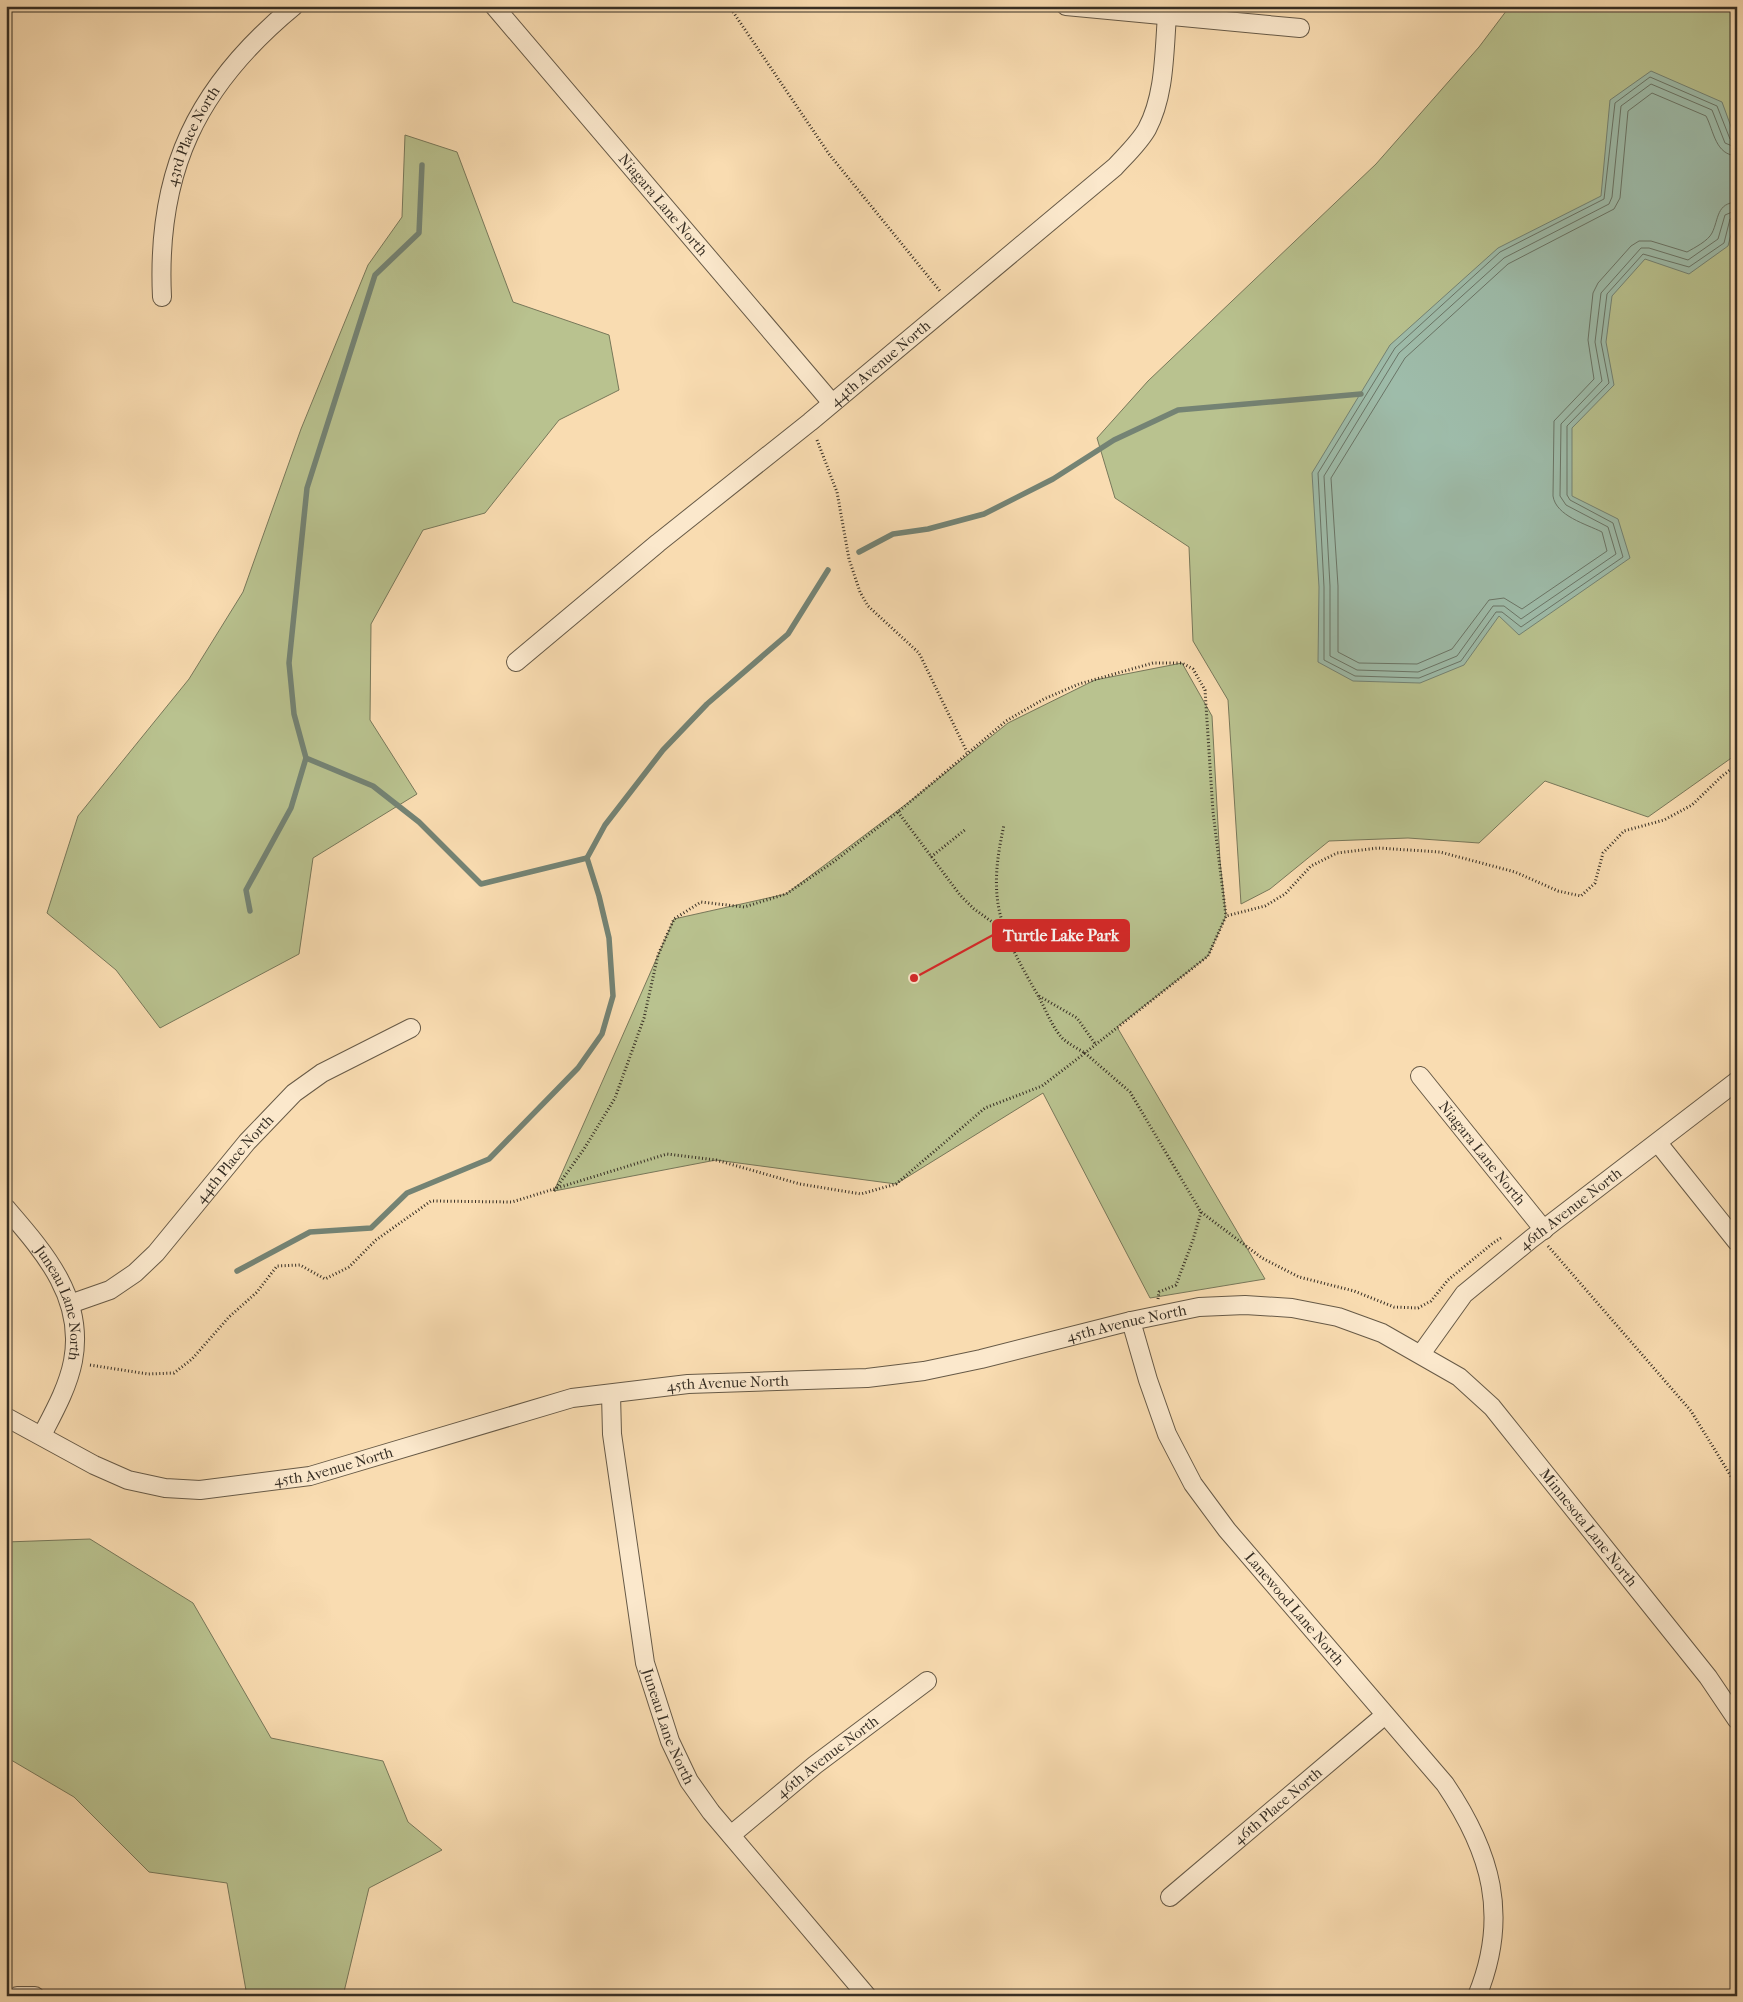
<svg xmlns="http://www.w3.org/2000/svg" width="1743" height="2002" font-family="'IM FELL French Canon',serif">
<rect width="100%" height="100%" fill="#f9dcb1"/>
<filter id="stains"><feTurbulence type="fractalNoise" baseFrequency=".004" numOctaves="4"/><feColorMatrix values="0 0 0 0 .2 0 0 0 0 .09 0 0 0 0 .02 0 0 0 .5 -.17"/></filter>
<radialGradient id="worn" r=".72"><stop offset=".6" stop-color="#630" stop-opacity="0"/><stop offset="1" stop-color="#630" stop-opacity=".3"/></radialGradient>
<!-- green -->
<g fill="#b9c28f" stroke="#78785a">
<path d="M1510 6H1737V754L1648 817 1545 781 1479 843 1408 838 1329 841 1270 889 1241 904 1228 700 1193 641 1189 547 1115 498 1097 438 1148 381 1376 164 1479 47Z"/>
<path d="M405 135 457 152 513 302 609 335 619 390 559 420 485 513 423 530 371 624 370 720 417 794 313 858 299 954 160 1028 116 970 47 913 78 816 189 679 243 592 301 429 368 265 402 217Z"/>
<path d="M1182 663 1212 716 1220 861 1226 916 1208 956 1117 1027 1265 1279 1150 1298 1043 1093 896 1184 716 1160 554 1191 674 919 786 894 909 802 1008 723 1095 680Z"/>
<path d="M90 1539 193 1603 271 1738 383 1761 408 1822 442 1850 369 1888 343 1996H247L227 1883 149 1872 74 1797 6 1757V1542Z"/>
</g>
<!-- water -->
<path fill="#9ebcaa" stroke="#748374" d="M1651 71 1722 102 1737 143V212L1728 246 1689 274 1645 259 1612 296 1606 342 1614 385 1572 428V496L1618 519 1630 558 1519 635 1499 616 1464 665 1420 683 1353 681 1318 662 1319 587 1312 473 1390 345 1498 248 1601 196 1610 100Z"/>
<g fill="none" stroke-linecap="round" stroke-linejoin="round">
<!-- shore -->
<g stroke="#6a7567" stroke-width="1">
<path d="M1737 142 1730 139 1717 106 1650 77 1615 103 1604 199 1500 252 1395 348 1318 473 1324 587V660L1355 676 1419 678 1461 661 1496 612H1502L1521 627 1623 557 1613 523 1570 500 1567 495V426L1609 383 1601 342 1607 294 1643 254 1689 267 1724 243 1730 219 1737 216"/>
<path d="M1737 148 1725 143 1712 110 1651 84 1621 106 1612 197 1609 204 1504 258 1399 353 1324 476 1330 586V656L1357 670 1418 672 1457 656 1493 606H1504L1521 619 1616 554 1608 527 1566 505 1560 496 1561 424 1602 381 1595 342 1601 293 1641 248H1649L1688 260 1718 239 1725 215 1737 210"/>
<path d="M1737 156C1715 155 1714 131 1706 116L1652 93 1628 111 1620 198 1614 209 1508 264 1405 358 1331 478 1338 586V652L1359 663 1417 664 1452 649 1489 600 1504 598 1522 609 1607 551 1602 532C1586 524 1556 516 1553 496L1554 421 1594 379 1588 340 1593 293 1598 283 1631 246 1639 241H1651L1687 252C1694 248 1708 241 1712 233 1719 219 1716 203 1737 202"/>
</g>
<!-- stream -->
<g stroke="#748374" stroke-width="5.5">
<path d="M422 165 419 233 375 275 307 488 289 663 294 714 306 758 373 786 419 822 481 884 587 858"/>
<path d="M859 552 893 534 928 529 984 514 1053 479 1114 440 1178 410 1361 394"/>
<path d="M250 911 246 890 291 808 306 758"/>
<path d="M237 1271 310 1232 371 1228 407 1193 489 1159 578 1068 602 1034 613 996 609 938 599 896 587 858 605 825 663 750 707 704 788 634 828 570"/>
</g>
<defs>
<g id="minor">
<path id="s1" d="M494 6 832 403"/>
<path d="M1066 6 1300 28"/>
<path id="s2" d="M162 297C156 171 197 86 294 6"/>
<path id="s3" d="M516 662 658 543 810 422 1115 167C1126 155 1139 143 1147 129 1165 95 1164 53 1167 16"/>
<path id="s4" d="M1420 1076 1544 1230"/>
<path d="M1658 1143 1737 1242"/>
<path id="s5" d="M6 1208C44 1252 85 1298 73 1361 68 1387 54 1412 42 1435"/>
<path id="s6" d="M70 1304 110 1290 135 1273 156 1253 247 1142 294 1093 322 1073 411 1028"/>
<path id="s7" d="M1131 1321 1148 1380 1167 1434 1193 1484 1227 1530 1445 1784C1491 1852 1510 1916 1477 1996"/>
<path id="s8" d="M1421 1354 1464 1294 1531 1239 1737 1081"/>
<path id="s9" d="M611 1394 612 1434 645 1663 670 1741 689 1781 711 1812 867 1996"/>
<path id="s10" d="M6 1417 94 1465 128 1480 165 1488 200 1490 310 1476 572 1398 688 1384 867 1378 924 1371 981 1359 1131 1321 1199 1307 1245 1305 1292 1308 1338 1317 1382 1333 1459 1377 1492 1407 1708 1677 1737 1720"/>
<path id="s11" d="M731 1835 815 1765 927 1681"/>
<path id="s12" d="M1170 1897 1385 1715"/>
<path d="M17 1996H35"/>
</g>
</defs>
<!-- minor casing -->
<use href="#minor" stroke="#675a47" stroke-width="20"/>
<!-- path -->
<g stroke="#362e24" stroke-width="3" stroke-dasharray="1 2.5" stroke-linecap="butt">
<path d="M729 6 829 154 940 291"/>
<path d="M817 440 837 492 849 559 860 592 868 606 919 653 967 752"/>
<path d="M898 812 960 895 974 909 1005 931"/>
<path d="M931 857 966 829"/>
<path d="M1039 996 1077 1018 1096 1045"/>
<path d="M554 1191 584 1149 615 1098 644 1018 658 955 674 919 701 902 744 907 786 894 832 863 898 812 1006 721 1044 699 1079 684 1153 663H1182L1193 669 1205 690 1213 812 1226 916"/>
<path d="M1501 1238 1493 1243 1448 1280 1431 1301 1418 1308 1394 1307 1354 1291 1299 1277 1262 1258 1201 1212 1130 1092 1085 1053 1208 956 1226 916 1265 906 1285 894 1311 866 1337 853 1378 848 1440 852 1515 872 1558 891 1581 896 1595 883 1603 853 1624 831 1664 820 1692 805 1722 776 1737 765"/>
<path d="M1548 1246 1691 1411 1737 1486"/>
<path d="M1158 1299 1159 1292 1176 1285 1193 1240 1201 1212"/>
<path d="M90 1365 148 1374 174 1373 192 1359 229 1317 257 1292 277 1266 300 1265 325 1279 349 1267 376 1240 431 1201 512 1202 667 1154 716 1160 800 1184 861 1194 896 1184 985 1108 1042 1086 1085 1053C1078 1049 1069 1044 1063 1039 1051 1026 1045 1007 1036 992 999 927 987 901 1004 825"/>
</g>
<!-- minor -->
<use href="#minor" stroke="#fbe8cc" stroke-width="18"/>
</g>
<g text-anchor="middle" stroke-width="5" stroke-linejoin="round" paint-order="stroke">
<!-- street labels -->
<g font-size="15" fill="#362e24" stroke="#fbe8cc">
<text dy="5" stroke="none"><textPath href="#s2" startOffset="166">43rd Place North</textPath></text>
<text dy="5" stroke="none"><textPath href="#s1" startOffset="261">Niagara Lane North</textPath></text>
<text dy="5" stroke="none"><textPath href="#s3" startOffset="471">44th Avenue North</textPath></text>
<text dy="5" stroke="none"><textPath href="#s4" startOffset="99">Niagara Lane North</textPath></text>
<text dy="5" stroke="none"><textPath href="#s6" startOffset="224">44th Place North</textPath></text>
<text dy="5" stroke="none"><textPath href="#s8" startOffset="210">46th Avenue North</textPath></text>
<text dy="5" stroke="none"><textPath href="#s5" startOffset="112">Juneau Lane North</textPath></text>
<text dy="5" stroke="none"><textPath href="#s10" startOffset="1156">45th Avenue North</textPath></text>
<text dy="5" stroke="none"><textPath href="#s10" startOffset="751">45th Avenue North</textPath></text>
<text dy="5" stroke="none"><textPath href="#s10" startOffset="346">45th Avenue North</textPath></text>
<text dy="5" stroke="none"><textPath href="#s10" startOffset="1705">Minnesota Lane North</textPath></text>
<text dy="5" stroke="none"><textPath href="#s7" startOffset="336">Lanewood Lane North</textPath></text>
<text dy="5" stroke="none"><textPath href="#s9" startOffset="339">Juneau Lane North</textPath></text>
<text dy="5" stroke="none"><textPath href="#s11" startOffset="124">46th Avenue North</textPath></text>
<text dy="5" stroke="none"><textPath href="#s12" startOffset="141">46th Place North</textPath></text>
</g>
</g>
<!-- callouts -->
<path fill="none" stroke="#d62828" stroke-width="2" d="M914 978L993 935"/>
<circle fill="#d62828" stroke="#fbe8cc" stroke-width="2" cx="914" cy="978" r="5"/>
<rect fill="#d62828" stroke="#d62828" stroke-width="2" x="993" y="920" width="136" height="31" rx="5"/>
<g font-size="16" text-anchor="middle" font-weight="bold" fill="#fff">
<text x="1061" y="941">Turtle Lake Park</text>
</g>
<!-- margin -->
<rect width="1743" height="2002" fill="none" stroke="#f9dcb1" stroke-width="25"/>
<rect x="8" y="8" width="1728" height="1987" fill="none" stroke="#362e24" stroke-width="2.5"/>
<rect x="12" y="12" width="1718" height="1977" fill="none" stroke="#362e24"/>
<rect width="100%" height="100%" filter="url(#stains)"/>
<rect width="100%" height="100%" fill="url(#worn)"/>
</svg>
